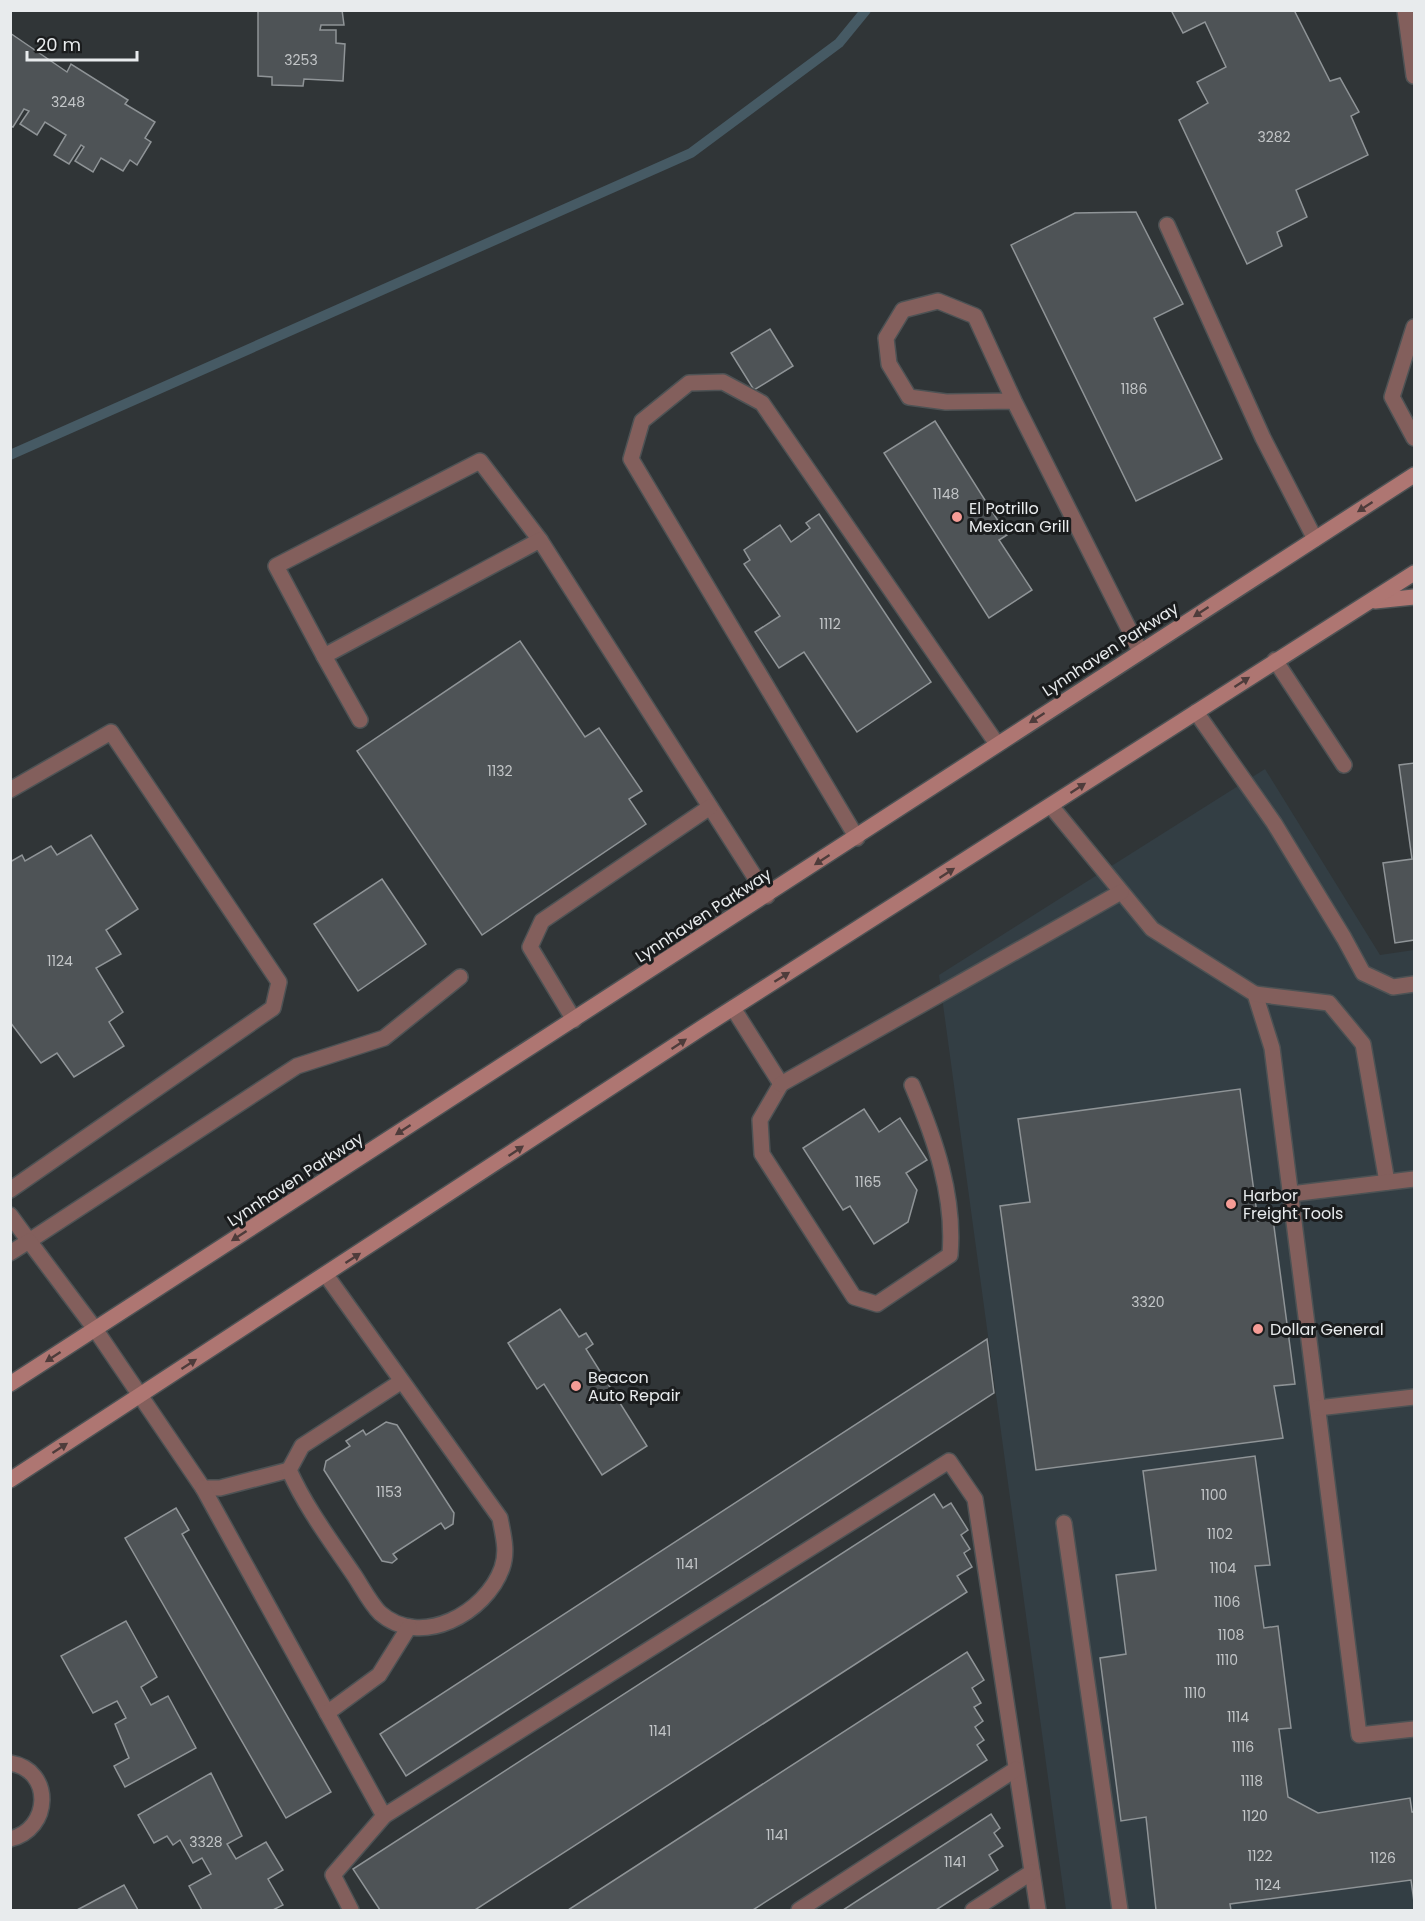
<svg xmlns="http://www.w3.org/2000/svg" width="1425" height="1921" font-family="Poppins,sans-serif">
<rect width="100%" height="100%" fill="#303537"/>
<!-- built -->
<path fill="#333e44" d="M1265 769 1380 955 1414 950V1910H1066L939 975Z"/>
<g fill="none" stroke-linecap="round" stroke-linejoin="round">
<!-- stream -->
<path stroke="#465a64" stroke-width="10" d="M10 455 691 153 839 43 866 10"/>
</g>
<!-- building -->
<g fill="#4e5356" stroke="#8f9497" stroke-width="1.5">
<path d="M258 10H342L344 25H321L320 30H336V43L345 44 343 81 304 79 303 86 272 85V77L258 76Z"/>
<path d="M1171 10H1294L1330 81 1340 78 1359 112 1351 116 1368 155 1296 190 1307 217 1277 232 1282 246 1247 264 1179 120 1208 103 1197 82 1226 67 1205 22 1183 33Z"/>
<path d="M10 33 67 72 71 64 128 100 125 104 155 122 145 138 151 142 137 165 130 160 123 171 101 158 93 172 75 161 84 147 81 145 69 164 54 155 66 135 45 122 37 135 20 124 29 111 24 109 13 127 10 126Z"/>
<path d="M1136 212 1183 304 1154 318 1222 459 1136 501 1011 245 1075 213Z"/>
<path d="M770 329 793 366 754 390 731 353Z"/>
<path d="M935 421 1007 535 999 540 1032 590 989 618 884 453Z"/>
<path d="M819 514 931 682 857 732 804 652 779 668 755 632 780 616 744 564 750 560 744 550 780 525 791 542 810 528 806 523Z"/>
<path d="M520 641 585 737 599 728 642 791 629 799 646 824 482 935 357 751Z"/>
<path d="M1414 763V940L1395 943 1383 863 1412 859 1399 765Z"/>
<path d="M91 835 138 909 106 930 121 954 96 968 123 1012 109 1022 124 1046 74 1077 57 1053 41 1063 10 1022V862L22 855 25 861 51 846 57 855Z"/>
<path d="M382 879 426 944 358 991 314 924Z"/>
<path d="M1240 1089 1258 1221 1273 1219 1295 1384 1274 1386 1283 1438 1036 1470 1000 1206 1030 1202 1018 1119Z"/>
<path d="M864 1109 879 1132 900 1118 927 1160 906 1173 917 1190 908 1222 874 1244 850 1206 843 1210 803 1148Z"/>
<path d="M560 1309 579 1337 586 1333 593 1344 586 1349 647 1446 602 1475 544 1384 537 1389 508 1343Z"/>
<path d="M987 1339 994 1393 406 1776 380 1734Z"/>
<path d="M386 1422 397 1425 454 1513 453 1524 445 1529 441 1523 393 1554 397 1559 392 1563 382 1561 324 1470 326 1461 350 1446 346 1441 363 1430 366 1435Z"/>
<path d="M1255 1456 1270 1565 1255 1566 1264 1628 1278 1626 1291 1728 1279 1729 1288 1797 1318 1813 1410 1798 1412 1812H1414V1902L1411 1880 1230 1904 1231 1910H1156L1146 1817 1121 1821 1100 1658 1126 1654 1116 1575 1156 1570 1143 1471Z"/>
<path d="M934 1494 943 1508 951 1503 968 1530 961 1535 970 1549 964 1553 972 1567 957 1576 967 1592 475 1910H380L353 1869Z"/>
<path d="M176 1508 189 1530 182 1534 331 1792 286 1818 125 1538Z"/>
<path d="M126 1621 157 1677 141 1687 151 1705 168 1696 196 1748 125 1787 114 1766 129 1758 115 1724 126 1718 117 1701 93 1713 61 1656Z"/>
<path d="M967 1652 984 1680 972 1688 981 1703 974 1707 983 1721 975 1727 984 1740 977 1745 987 1760 753 1910H568Z"/>
<path d="M211 1773 242 1836 227 1844 236 1859 266 1842 283 1870 268 1879 283 1905 273 1910H202L189 1886 211 1874 202 1858 193 1863 180 1840 173 1845 167 1836 154 1843 138 1815Z"/>
<path d="M991 1814 1000 1828 994 1833 1003 1846 989 1855 998 1870 936 1910H843Z"/>
<path d="M124 1885 138 1910H77Z"/>
</g>
<g fill="none" stroke-linecap="round" stroke-linejoin="round">
<defs>
<g id="lane">
<path d="M1405 10 1414 76"/>
<path d="M1167 225 1263 438 1315 539"/>
<path d="M1414 327 1392 397 1414 438"/>
<path d="M1014 401 946 402 909 397 889 364 886 338 903 310 938 301 975 316 1014 401 1140 651"/>
<path d="M324 656 276 566 480 461 540 540"/>
<path d="M1275 660 1344 765"/>
<path d="M1196 712 1274 823 1344 938 1363 973 1393 987 1414 984"/>
<path d="M360 720 324 656 540 540 767 896"/>
<path d="M10 790 111 732 279 982 273 1008 10 1190"/>
<path d="M1051 806 1152 929 1255 994 1272 1048 1359 1735 1414 1729"/>
<path d="M857 838 631 459 642 421 689 383 723 382 762 403 997 744"/>
<path d="M1255 994 1329 1003 1363 1044 1387 1182"/>
<path d="M733 1008 781 1084 760 1120 762 1154 854 1297 877 1304 950 1255C955 1196 935 1139 912 1085"/>
<path d="M574 1020 530 947 542 921 710 807"/>
<path d="M781 1084 1121 892"/>
<path d="M1291 1194 1414 1179"/>
<path d="M10 1215 29 1241 297 1066 384 1038 460 977"/>
<path d="M10 1253 29 1241 95 1329 203 1488H220L289 1470"/>
<path d="M326 1275 402 1381 302 1446 289 1470C306 1508 331 1541 354 1575 362 1587 370 1603 380 1613 421 1649 486 1613 502 1568 508 1551 503 1535 500 1518L402 1381"/>
<path d="M1318 1408 1414 1397"/>
<path d="M203 1488 384 1816"/>
<path d="M1064 1523 1120 1910"/>
<path d="M327 1713 379 1675 409 1627"/>
<path d="M351 1910 333 1875 384 1816 949 1461 975 1499 1038 1910"/>
<path d="M799 1910 1016 1769"/>
<path d="M973 1910 1032 1872"/>
</g>
<path id="street" d="M10 1763C54 1770 51 1830 10 1839"/>
<g id="secondary">
<path d="M1375 601 1414 597"/>
<path d="M10 1384 1414 475"/>
<path d="M10 1480 703 1027 1414 573"/>
</g>
</defs>
<!-- lane casing -->
<use href="#lane" stroke="#4d5254" stroke-width="18"/>
<!-- street casing -->
<use href="#street" stroke="#4d5254" stroke-width="18"/>
<!-- secondary casing -->
<use href="#secondary" stroke="#4d5254" stroke-width="18"/>
<!-- lane -->
<use href="#lane" stroke="#835f5c" stroke-width="15"/>
<!-- street -->
<use href="#street" stroke="#835f5c" stroke-width="15"/>
<!-- secondary -->
<use href="#secondary" stroke="#ae7672" stroke-width="15"/>
</g>
<!-- one-way arrows -->
<defs><path id="oneway-solid" d="M-6-.8H1V-3.2L6.5 0L1 3.2V.8H-6Z" transform="scale(1.5)"/></defs>
<g fill="#4e3c3b">
<use href="#oneway-solid" transform="translate(1365 507) rotate(147)"/>
<use href="#oneway-solid" transform="translate(1201 612) rotate(147)"/>
<use href="#oneway-solid" transform="translate(1242 682) rotate(-33)"/>
<use href="#oneway-solid" transform="translate(1037 718) rotate(147)"/>
<use href="#oneway-solid" transform="translate(1078 788) rotate(-33)"/>
<use href="#oneway-solid" transform="translate(822 860) rotate(147)"/>
<use href="#oneway-solid" transform="translate(947 873) rotate(-33)"/>
<use href="#oneway-solid" transform="translate(782 977) rotate(-32)"/>
<use href="#oneway-solid" transform="translate(679 1044) rotate(-34)"/>
<use href="#oneway-solid" transform="translate(403 1130) rotate(147)"/>
<use href="#oneway-solid" transform="translate(516 1151) rotate(-34)"/>
<use href="#oneway-solid" transform="translate(239 1236) rotate(147)"/>
<use href="#oneway-solid" transform="translate(353 1258) rotate(-33)"/>
<use href="#oneway-solid" transform="translate(53 1357) rotate(147)"/>
<use href="#oneway-solid" transform="translate(189 1364) rotate(-33)"/>
<use href="#oneway-solid" transform="translate(60 1448) rotate(-33)"/>
</g>
<!-- markers -->
<g fill="#f59c96" stroke="#1a1c1d" stroke-width="2">
<circle cx="957" cy="517" r="6"/>
<circle cx="1231" cy="1204" r="6"/>
<circle cx="1258" cy="1329" r="6"/>
<circle cx="576" cy="1386" r="6"/>
</g>
<g text-anchor="middle" stroke-width="6" stroke-linejoin="round" paint-order="stroke">
<!-- number labels -->
<g font-size="14" fill="#c2c5c7">
<text x="301" y="65">3253</text>
<text x="68" y="107">3248</text>
<text x="1274" y="142">3282</text>
<text x="1134" y="394">1186</text>
<text x="946" y="499">1148</text>
<text x="830" y="629">1112</text>
<text x="500" y="776">1132</text>
<text x="60" y="966">1124</text>
<text x="868" y="1187">1165</text>
<text x="1148" y="1307">3320</text>
<text x="389" y="1497">1153</text>
<text x="1214" y="1500">1100</text>
<text x="1220" y="1539">1102</text>
<text x="687" y="1569">1141</text>
<text x="1223" y="1573">1104</text>
<text x="1227" y="1607">1106</text>
<text x="1231" y="1640">1108</text>
<text x="1227" y="1665">1110</text>
<text x="1195" y="1698">1110</text>
<text x="1238" y="1722">1114</text>
<text x="660" y="1736">1141</text>
<text x="1243" y="1752">1116</text>
<text x="1252" y="1786">1118</text>
<text x="1255" y="1821">1120</text>
<text x="777" y="1840">1141</text>
<text x="206" y="1847">3328</text>
<text x="1260" y="1861">1122</text>
<text x="1383" y="1863">1126</text>
<text x="955" y="1867">1141</text>
<text x="1268" y="1890">1124</text>
</g>
<!-- poi labels -->
<g font-size="16" fill="#e8ebed" stroke="#1a1c1d" text-anchor="start">
<text x="969" y="514">El Potrillo<tspan x="969" dy="18">Mexican Grill</tspan></text>
<text x="1243" y="1201">Harbor<tspan x="1243" dy="18">Freight Tools</tspan></text>
<text x="1270" y="1335">Dollar General</text>
<text x="588" y="1383">Beacon<tspan x="588" dy="18">Auto Repair</tspan></text>
</g>
<!-- street labels -->
<g font-size="16" fill="#e8ebed" stroke="#1a1c1d">
<text transform="translate(1110 649) rotate(-33)" y="6">Lynnhaven Parkway</text>
<text transform="translate(703 915) rotate(-33)" y="6">Lynnhaven Parkway</text>
<text transform="translate(295 1179) rotate(-33)" y="6">Lynnhaven Parkway</text>
</g>
</g>
<!-- border -->
<rect width="1425" height="1921" fill="none" stroke="#e8ebed" stroke-width="24"/>
<!-- scale -->
<path d="M27 51v9h110v-9" fill="none" stroke="#e8ebed" stroke-width="3"/>
<text x="36" y="51" font-size="18" fill="#e8ebed" stroke="#1a1c1d" stroke-width="4.5" paint-order="stroke">20 m</text>
</svg>
